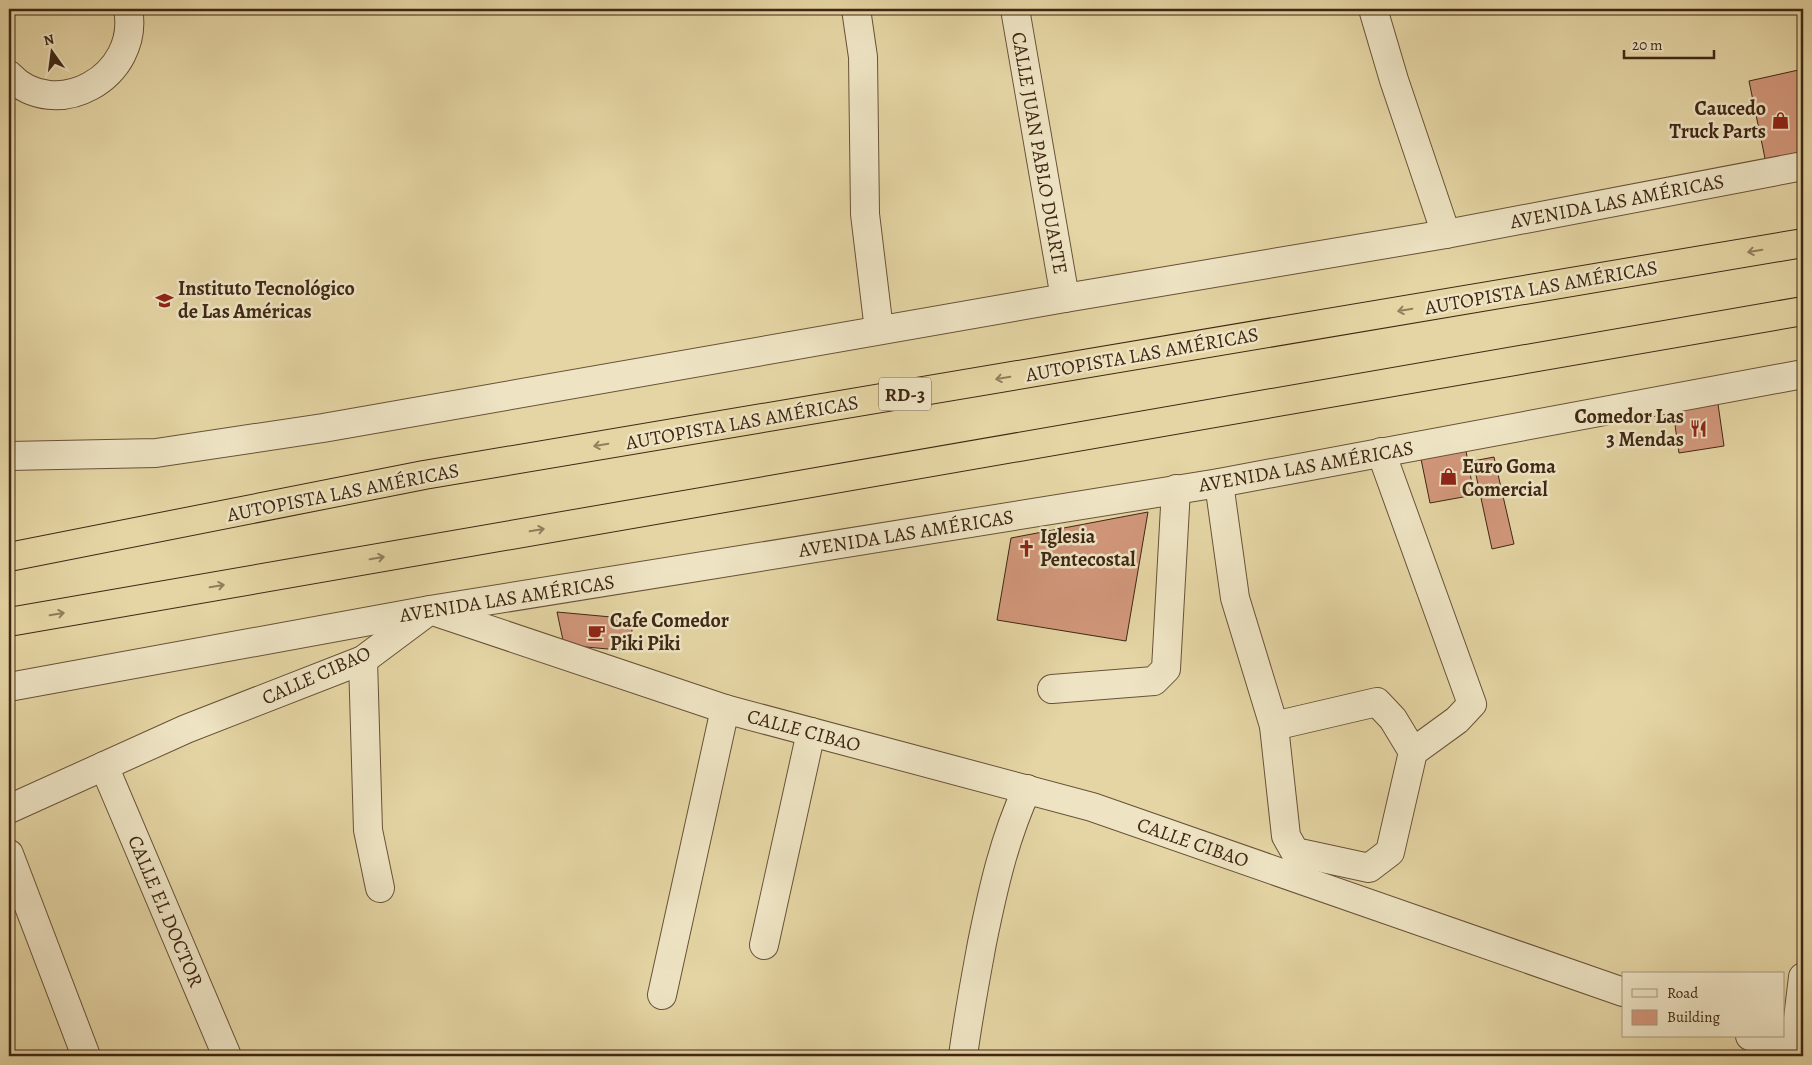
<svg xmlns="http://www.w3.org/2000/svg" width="1812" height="1065" font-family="Alegreya,serif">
<rect width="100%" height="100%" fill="#e5d5a4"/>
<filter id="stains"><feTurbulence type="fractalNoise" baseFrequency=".004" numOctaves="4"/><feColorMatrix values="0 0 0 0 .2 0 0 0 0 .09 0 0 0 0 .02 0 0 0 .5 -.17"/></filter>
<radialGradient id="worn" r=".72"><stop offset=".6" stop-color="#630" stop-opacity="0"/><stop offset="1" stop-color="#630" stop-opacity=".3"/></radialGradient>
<!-- building -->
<g fill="#d2977b" stroke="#3f2714">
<path d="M1803 69V160L1767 168 1749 81Z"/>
<path d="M1718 404 1724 446 1679 453 1673 411Z"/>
<path d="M1466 451 1474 495 1430 503 1421 459Z"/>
<path d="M1494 457 1514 544 1492 549 1473 461Z"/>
<path d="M1148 512 1126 641 997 620 1011 538Z"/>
<path d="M557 612 633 619 630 651 564 645Z"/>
</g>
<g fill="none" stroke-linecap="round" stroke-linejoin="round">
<defs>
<g id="minor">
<path d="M856 9 863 57 865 214 879 330"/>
<path d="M1015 9 1065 298"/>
<path d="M1373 9 1394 80 1446 234"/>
<path d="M9 75C55 124 141 77 128 9"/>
<path d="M9 456 156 453 323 428 1065 298 1446 234 1803 166"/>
<path d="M1219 483 1235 598 1274 726 1286 836 1295 852 1369 868 1390 852 1413 752 1457 720 1472 704 1381 452"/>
<path d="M363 660 368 830 380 888"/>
<path d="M9 687 430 610 1219 483 1803 374"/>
<path d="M1052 689 1154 681 1166 669 1176 489"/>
<path d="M1274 726 1377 702 1393 719 1413 752"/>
<path d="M104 766 227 1056"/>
<path d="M9 809 186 729 363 660 430 610 725 709 1092 807 1623 992"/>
<path d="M9 854 86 1056"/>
<path d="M764 945 811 732"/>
<path d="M662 995 725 709"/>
<path d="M1750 1036 1803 1055"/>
<path d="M1794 1052 1803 977"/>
<path d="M963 1056C968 1018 975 981 982 943 993 889 1004 839 1027 789"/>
</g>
<g id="highway">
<path d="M9 557 424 475 1803 243"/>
<path d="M9 622 1803 311"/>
</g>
</defs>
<!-- minor casing -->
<use href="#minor" stroke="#685238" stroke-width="30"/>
<!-- highway casing -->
<use href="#highway" stroke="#3f2714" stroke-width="30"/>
<!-- minor -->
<use href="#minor" stroke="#eee4c4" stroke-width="28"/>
<!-- highway -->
<use href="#highway" stroke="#e5d5a4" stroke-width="28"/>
</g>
<!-- one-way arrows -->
<defs><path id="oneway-shaft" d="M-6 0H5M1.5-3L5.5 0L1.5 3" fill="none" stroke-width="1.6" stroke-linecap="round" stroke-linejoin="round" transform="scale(1.25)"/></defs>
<g stroke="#927e5c">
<use href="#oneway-shaft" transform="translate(1755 251) rotate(170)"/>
<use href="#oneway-shaft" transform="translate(1405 310) rotate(170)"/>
<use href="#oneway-shaft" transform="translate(1003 378) rotate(170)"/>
<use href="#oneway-shaft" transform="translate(601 445) rotate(170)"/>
<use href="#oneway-shaft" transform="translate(537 530) rotate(-10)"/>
<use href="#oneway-shaft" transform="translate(377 558) rotate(-10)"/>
<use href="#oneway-shaft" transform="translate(217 586) rotate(-10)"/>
<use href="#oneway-shaft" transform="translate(57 614) rotate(-10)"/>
</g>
<!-- icons -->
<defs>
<symbol id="shop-bare" viewBox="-9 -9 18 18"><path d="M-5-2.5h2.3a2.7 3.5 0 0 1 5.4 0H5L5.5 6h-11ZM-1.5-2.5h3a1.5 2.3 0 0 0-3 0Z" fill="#8f2418" stroke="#eee4c4" stroke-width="2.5" paint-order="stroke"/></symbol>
<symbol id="university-bare" viewBox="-9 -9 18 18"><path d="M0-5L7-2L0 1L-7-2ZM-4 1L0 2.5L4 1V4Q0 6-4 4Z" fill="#8f2418" stroke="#eee4c4" stroke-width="2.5" paint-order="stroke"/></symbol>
<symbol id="restaurant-bare" viewBox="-9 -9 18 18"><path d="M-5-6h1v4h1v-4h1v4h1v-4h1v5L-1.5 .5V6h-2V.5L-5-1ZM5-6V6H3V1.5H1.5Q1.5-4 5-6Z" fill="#8f2418" stroke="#eee4c4" stroke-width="2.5" paint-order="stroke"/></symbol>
<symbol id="church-bare" viewBox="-9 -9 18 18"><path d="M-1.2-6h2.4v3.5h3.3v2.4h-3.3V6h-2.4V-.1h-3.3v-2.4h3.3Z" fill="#8f2418" stroke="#eee4c4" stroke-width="2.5" paint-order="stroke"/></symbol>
<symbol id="cafe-bare" viewBox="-9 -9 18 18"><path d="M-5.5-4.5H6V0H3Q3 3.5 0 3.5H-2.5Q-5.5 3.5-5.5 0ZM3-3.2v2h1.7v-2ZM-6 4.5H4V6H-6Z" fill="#8f2418" stroke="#eee4c4" stroke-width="2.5" paint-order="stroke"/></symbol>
</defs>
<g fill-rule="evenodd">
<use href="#shop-bare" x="1768" y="108" width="25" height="25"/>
<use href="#university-bare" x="152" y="288" width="25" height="25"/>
<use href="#restaurant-bare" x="1686" y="416" width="25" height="25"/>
<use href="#shop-bare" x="1436" y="464" width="25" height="25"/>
<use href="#church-bare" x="1014" y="536" width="25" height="25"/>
<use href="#cafe-bare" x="584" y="620" width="25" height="25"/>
</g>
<g text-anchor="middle" stroke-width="5" stroke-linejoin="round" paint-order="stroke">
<!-- shield labels -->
<rect fill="#eee4c4" stroke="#746049" stroke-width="1" x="879" y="377.5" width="52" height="33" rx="4"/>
<g font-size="19" font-weight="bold" fill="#3f2714">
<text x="905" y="401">RD-3</text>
</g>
<!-- poi labels -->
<g font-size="20" font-weight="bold" fill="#3f2714" stroke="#eee4c4" text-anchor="start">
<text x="1766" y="115" text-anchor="end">Caucedo<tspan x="1766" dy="23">Truck Parts</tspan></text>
<text x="178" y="295">Instituto Tecnológico<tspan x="178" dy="23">de Las Américas</tspan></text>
<text x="1684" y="423" text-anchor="end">Comedor Las<tspan x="1684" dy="23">3 Mendas</tspan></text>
<text x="1462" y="473">Euro Goma<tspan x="1462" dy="23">Comercial</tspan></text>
<text x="1040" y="543">Iglesia<tspan x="1040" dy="23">Pentecostal</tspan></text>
<text x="610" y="627">Cafe Comedor<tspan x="610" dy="23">Piki Piki</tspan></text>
</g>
<!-- street labels -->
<g font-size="20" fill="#3f2714" stroke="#eee4c4">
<text transform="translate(1040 153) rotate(80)" y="7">CALLE JUAN PABLO DUARTE</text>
<text transform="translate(1617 201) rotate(-11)" y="7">AVENIDA LAS AMÉRICAS</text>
<text transform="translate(1541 287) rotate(-10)" y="7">AUTOPISTA LAS AMÉRICAS</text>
<text transform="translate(1142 354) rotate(-10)" y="7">AUTOPISTA LAS AMÉRICAS</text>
<text transform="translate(742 422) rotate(-10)" y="7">AUTOPISTA LAS AMÉRICAS</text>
<text transform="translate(1306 466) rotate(-10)" y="7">AVENIDA LAS AMÉRICAS</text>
<text transform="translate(343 492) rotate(-11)" y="7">AUTOPISTA LAS AMÉRICAS</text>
<text transform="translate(906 533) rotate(-9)" y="7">AVENIDA LAS AMÉRICAS</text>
<text transform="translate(507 598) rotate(-9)" y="7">AVENIDA LAS AMÉRICAS</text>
<text transform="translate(316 675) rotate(-24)" y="7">CALLE CIBAO</text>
<text transform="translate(804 730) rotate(15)" y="7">CALLE CIBAO</text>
<text transform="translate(1193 842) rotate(19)" y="7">CALLE CIBAO</text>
<text transform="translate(166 911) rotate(67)" y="7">CALLE EL DOCTOR</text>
</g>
</g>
<!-- margin -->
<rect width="1812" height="1065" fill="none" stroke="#e5d5a4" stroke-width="30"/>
<rect x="10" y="10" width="1792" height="1045" fill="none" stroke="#3f2714" stroke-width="2.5"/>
<rect x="15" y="15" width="1782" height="1035" fill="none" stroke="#3f2714"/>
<!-- legend -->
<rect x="1622" y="972" width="162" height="65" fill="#eee4c4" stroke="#a8987e"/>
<rect x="1632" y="989" width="25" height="8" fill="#eee4c4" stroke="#a8987e"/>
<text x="1667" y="998" font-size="15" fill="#3f2714">Road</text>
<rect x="1632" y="1010" width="25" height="15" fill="#d2977b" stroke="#a8987e"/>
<text x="1667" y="1022" font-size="15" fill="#3f2714">Building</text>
<!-- north arrow -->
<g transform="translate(52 52) rotate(346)" stroke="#eee4c4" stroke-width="4" paint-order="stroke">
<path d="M0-4L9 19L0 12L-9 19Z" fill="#3f2714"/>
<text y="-8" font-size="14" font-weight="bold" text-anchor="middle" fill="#3f2714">N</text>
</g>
<!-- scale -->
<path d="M1624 50v8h90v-8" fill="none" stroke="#3f2714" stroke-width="2.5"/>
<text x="1632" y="50" font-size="15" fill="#3f2714" stroke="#eee4c4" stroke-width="4" paint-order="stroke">20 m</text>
<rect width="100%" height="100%" filter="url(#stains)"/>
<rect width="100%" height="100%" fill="url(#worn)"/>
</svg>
